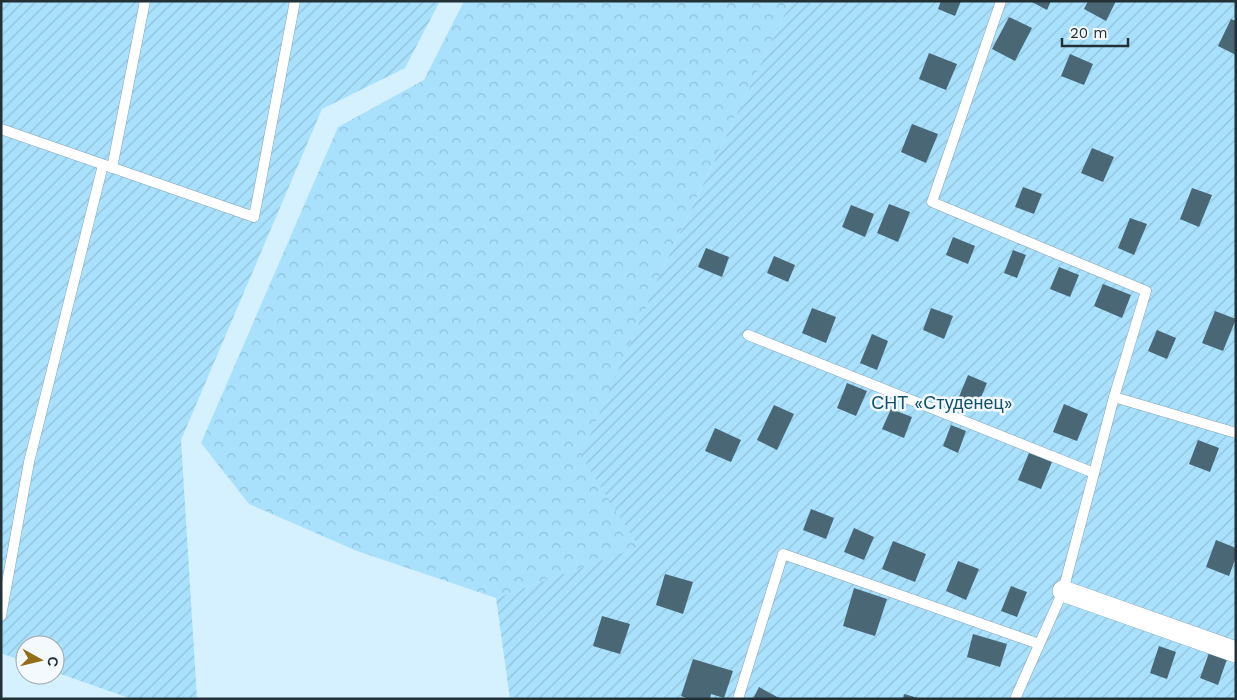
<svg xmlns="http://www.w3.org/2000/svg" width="1237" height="700" font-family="'Work Sans',sans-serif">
<defs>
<pattern id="forest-crowns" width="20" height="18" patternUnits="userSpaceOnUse" patternTransform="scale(1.25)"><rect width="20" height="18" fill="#a9e1fd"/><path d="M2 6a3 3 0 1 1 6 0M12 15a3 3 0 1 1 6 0" fill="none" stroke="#91c1d9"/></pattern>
<pattern id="garden-furrows" width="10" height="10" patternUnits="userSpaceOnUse" patternTransform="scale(1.25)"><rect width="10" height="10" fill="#a9e1fd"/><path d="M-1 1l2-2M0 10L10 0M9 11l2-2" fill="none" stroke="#91c1d9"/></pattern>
</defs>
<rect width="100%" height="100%" fill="#d5f0fe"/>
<!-- forest -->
<path fill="url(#forest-crowns)" d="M464 1H791L662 270 640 547 496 598 357 551 249 504 201 443 338 127 424 80Z"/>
<!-- garden -->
<g fill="url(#garden-furrows)">
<path d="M1 1H440L405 68 322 109 181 440 197 699H132L55 672V645H25V662L1 653Z"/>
<path d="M791 1H1236V699H510L496 598 639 547 581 456 662 270Z"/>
</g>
<!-- building -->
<g fill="#4a6776">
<path d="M941 1H961L955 16 938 9Z"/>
<path d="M1030 1H1051L1047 10Z"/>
<path d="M1088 1H1116L1106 21 1084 9Z"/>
<path d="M1009 17 1032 28 1015 61 992 49Z"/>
<path d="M1231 19 1236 21V55L1218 46Z"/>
<path d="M929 53 957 64 946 90 919 79Z"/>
<path d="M1070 54 1093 64 1084 85 1061 76Z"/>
<path d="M912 124 938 134 926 163 901 152Z"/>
<path d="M1092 148 1114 157 1103 182 1081 173Z"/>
<path d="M1023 187 1042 194 1034 214 1015 207Z"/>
<path d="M1192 188 1212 195 1199 227 1180 219Z"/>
<path d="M889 204 910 212 898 242 877 233Z"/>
<path d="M851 205 874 214 865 237 842 227Z"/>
<path d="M1130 218 1147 224 1134 255 1118 248Z"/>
<path d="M953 237 975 246 968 264 946 255Z"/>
<path d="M706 248 729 257 722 277 698 267Z"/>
<path d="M1013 250 1026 255 1017 278 1004 273Z"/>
<path d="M774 256 795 265 788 282 767 273Z"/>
<path d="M1059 267 1079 275 1070 297 1050 289Z"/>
<path d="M1103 284 1131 295 1122 318 1094 306Z"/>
<path d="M812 308 836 317 826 343 802 333Z"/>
<path d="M931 308 953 316 944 339 923 330Z"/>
<path d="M1215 311 1236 319 1223 351 1202 343Z"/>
<path d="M1157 330 1176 338 1167 359 1148 351Z"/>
<path d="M872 334 888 341 877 370 860 363Z"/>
<path d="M968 375 987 383 977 407 958 399Z"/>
<path d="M847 383 867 391 856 416 837 408Z"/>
<path d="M1064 404 1088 414 1077 441 1053 432Z"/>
<path d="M774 405 794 414 777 450 757 440Z"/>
<path d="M891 409 912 417 904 438 882 429Z"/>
<path d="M951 425 966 431 958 453 943 446Z"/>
<path d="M715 428 741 440 731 462 705 451Z"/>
<path d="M1198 440 1219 448 1210 472 1189 464Z"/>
<path d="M1029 453 1052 462 1041 489 1018 480Z"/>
<path d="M811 509 834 518 826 539 803 530Z"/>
<path d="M854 528 874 537 864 560 844 552Z"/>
<path d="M1216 540 1236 548V557L1229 576 1206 567Z"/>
<path d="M893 541 926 554 915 582 882 569Z"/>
<path d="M958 561 979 569 966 600 946 591Z"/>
<path d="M665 574 693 582 683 614 656 605Z"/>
<path d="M1011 586 1027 592 1017 617 1001 611Z"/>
<path d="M854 588 887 599 875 636 843 626Z"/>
<path d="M602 616 630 624 620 654 593 646Z"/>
<path d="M973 634 1007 644 1000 667 967 657Z"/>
<path d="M1159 646 1176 652 1167 679 1150 673Z"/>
<path d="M1209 653 1227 659 1218 685 1200 678Z"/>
<path d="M693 659 733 671 724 698 711 694 710 699H689L681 696Z"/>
<path d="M759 687 781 699H753Z"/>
<path d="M904 694 918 698V699H903Z"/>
</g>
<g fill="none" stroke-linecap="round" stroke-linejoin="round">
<defs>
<g id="lane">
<path d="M1001 1 932 202 1146 291 1114 397 1063 591 1015 699"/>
<path d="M1 129 254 217 295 1"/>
<path d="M112 168 145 1"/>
<path d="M748 335 1094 473"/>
<path d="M1114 397 1236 433"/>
<path d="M1 616 29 462 103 165"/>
<path d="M738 699 783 554 1039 644"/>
</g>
<path id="street" d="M1063 591 1236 652"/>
</defs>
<!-- lane casing -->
<use href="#lane" stroke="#84a3b3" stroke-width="11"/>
<!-- street casing -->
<use href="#street" stroke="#84a3b3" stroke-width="22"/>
<!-- lane -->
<use href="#lane" stroke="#fff" stroke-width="10"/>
<!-- street -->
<use href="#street" stroke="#fff" stroke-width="21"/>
</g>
<g text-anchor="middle" stroke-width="5" stroke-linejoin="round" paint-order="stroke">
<!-- park labels -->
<g font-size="18" fill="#10526b" stroke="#f3f9fd">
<text x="942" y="409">СНТ «Студенец»</text>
</g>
</g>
<!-- border -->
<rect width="1237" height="700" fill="none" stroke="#233036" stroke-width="5"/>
<!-- north arrow -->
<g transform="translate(40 660) rotate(98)"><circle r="24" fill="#f3f9fd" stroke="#a0a9ad"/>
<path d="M0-4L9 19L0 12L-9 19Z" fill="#956c17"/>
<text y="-8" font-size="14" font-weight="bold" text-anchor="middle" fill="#233036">С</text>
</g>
<!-- scale -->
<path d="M1062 38v8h66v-8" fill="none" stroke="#233036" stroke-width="2.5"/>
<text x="1070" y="38" font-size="15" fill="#233036" stroke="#f3f9fd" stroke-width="4" paint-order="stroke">20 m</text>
</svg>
